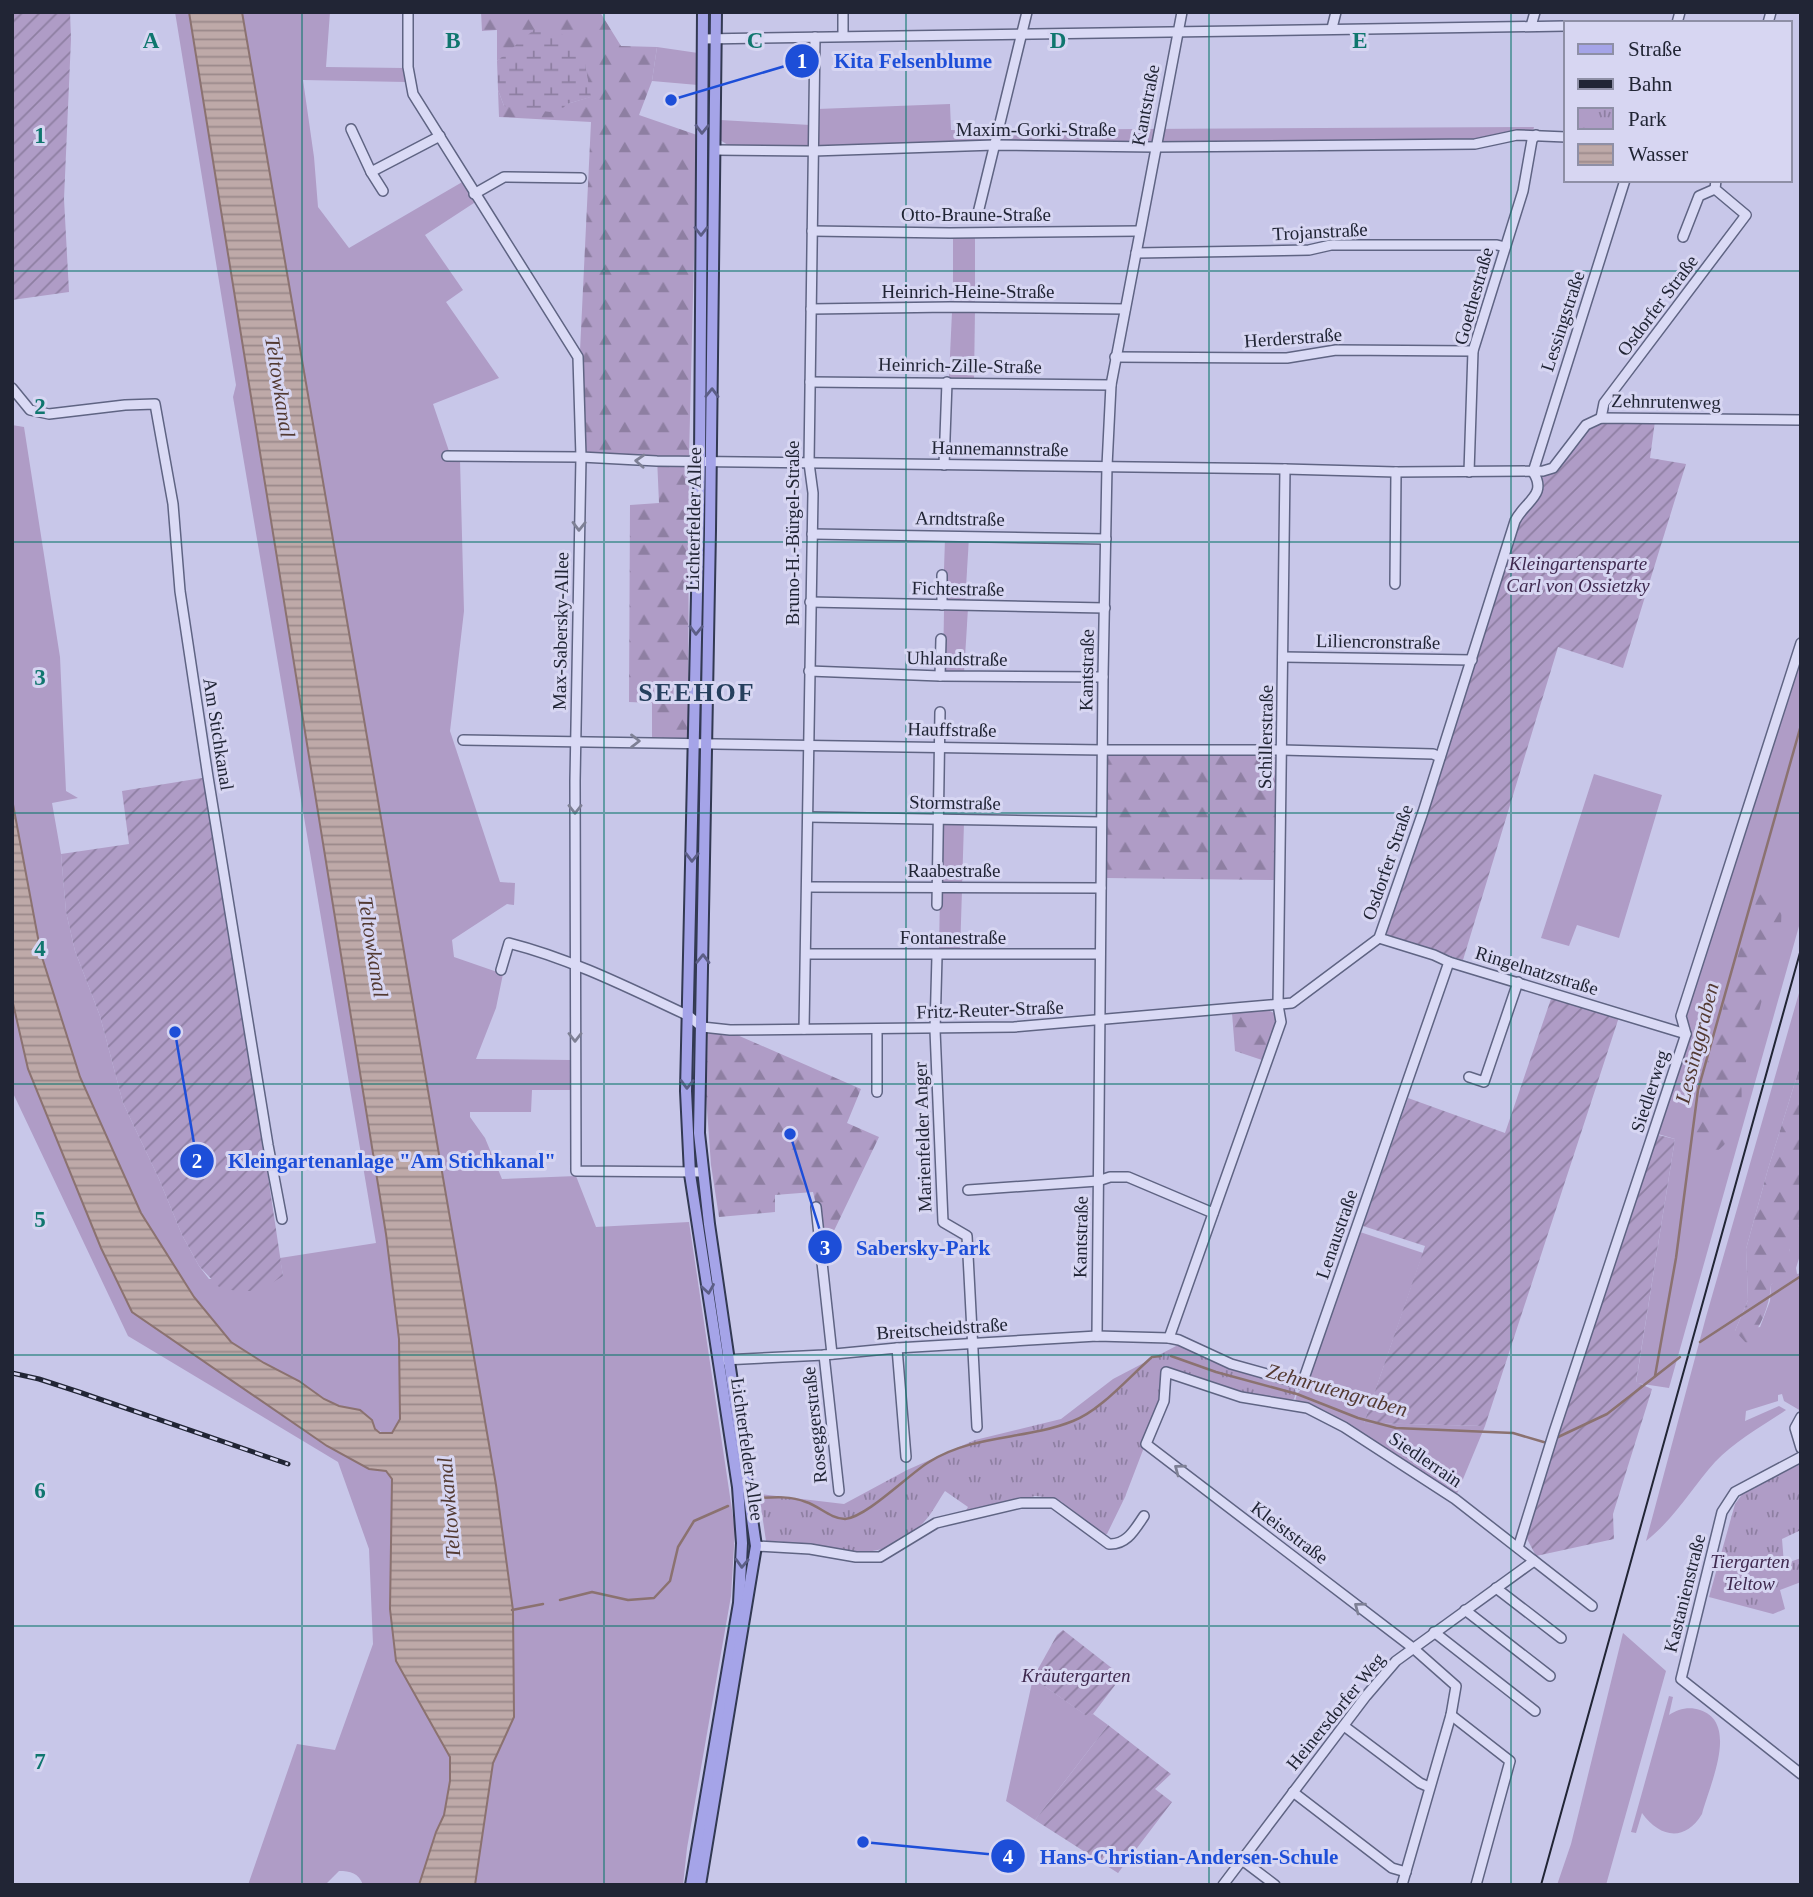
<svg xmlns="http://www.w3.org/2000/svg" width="1813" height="1897" font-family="'Times New Roman',serif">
<defs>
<pattern id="forest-firs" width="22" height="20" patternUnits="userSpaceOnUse" patternTransform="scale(1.75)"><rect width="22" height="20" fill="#af9cc6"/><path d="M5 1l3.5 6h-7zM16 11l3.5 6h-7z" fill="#8e7fa2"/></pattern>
<pattern id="wetland-marsh" width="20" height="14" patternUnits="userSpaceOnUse" patternTransform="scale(1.75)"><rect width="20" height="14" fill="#af9cc6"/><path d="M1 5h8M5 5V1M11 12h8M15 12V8" fill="none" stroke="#8e7fa2"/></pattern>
<pattern id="park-tufts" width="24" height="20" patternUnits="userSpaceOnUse" patternTransform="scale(1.75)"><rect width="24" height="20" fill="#af9cc6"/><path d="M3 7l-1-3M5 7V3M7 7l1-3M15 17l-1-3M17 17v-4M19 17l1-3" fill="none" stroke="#8e7fa2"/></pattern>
<pattern id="garden-furrows" width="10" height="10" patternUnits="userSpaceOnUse" patternTransform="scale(1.75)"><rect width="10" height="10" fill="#af9cc6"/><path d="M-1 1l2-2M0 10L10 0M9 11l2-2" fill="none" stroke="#8e7fa2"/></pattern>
<pattern id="water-rules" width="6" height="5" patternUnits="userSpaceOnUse" patternTransform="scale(1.75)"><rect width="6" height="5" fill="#bea9a8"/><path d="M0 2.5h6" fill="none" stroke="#9a898a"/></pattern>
</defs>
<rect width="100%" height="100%" fill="#c8c7e9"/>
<!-- grass -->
<g fill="#af9cc6">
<path d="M175 12H189L386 1234 399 1339 400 1419 392 1433 386 1434 375 1429 371 1420 360 1410 339 1406 314 1394 299 1381 264 1363 231 1342 216 1326 194 1297 141 1213 80 1077 41 954 12 799V425L24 427 60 657 66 791 78 798 52 803 61 854 66 912 75 951 100 1016 123 1103 159 1179 182 1235 199 1266 209 1279 283 1276 280 1258 376 1243 233 397 236 385Z"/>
<path d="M242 12H330L326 67 404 68 406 82 303 80 314 157 318 207 349 248 464 181 477 201 425 235 463 290 446 302 499 378 433 404 452 460H460L464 611 450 731 500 882 515 883 514 905 507 904 452 940 454 957 503 974 496 1008 476 1059 571 1060 570 1090H532L531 1112H470V1117L485 1138 502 1179 576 1176 596 1227 689 1222 735 1530 731 1596 687 1848 683 1885H475L493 1763 514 1717 513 1610 496 1485Z"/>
<path d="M657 47 698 53V85L652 81Z"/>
<path d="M710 48 712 49 706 447 704 448 706 54Z"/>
<path d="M950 104 951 130 1534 127 1533 131 1475 141 820 149 816 146 817 109Z"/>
<path d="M720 120 810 125V144L806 148 728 145 720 140Z"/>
<path d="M975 235V304L953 303V236Z"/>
<path d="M975 309 974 380H952L949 377 952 312 953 310Z"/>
<path d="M969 537 965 604H947L943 599 945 539Z"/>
<path d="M968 608 964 674 945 673 943 671 944 611 945 609Z"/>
<path d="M1801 654V919L1669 1388 1636 1383 1675 1139 1658 1134 1689 1036 1684 1015Z"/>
<path d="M700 757 702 758 696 1013 692 1007 698 758Z"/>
<path d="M1594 774 1662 795 1619 938 1577 925 1569 946 1541 938Z"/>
<path d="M942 822H964L962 886 941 884Z"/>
<path d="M962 889 960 954 939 951 940 892Z"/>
<path d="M1801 986V1063L1768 1169 1746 1249 1748 1300 1735 1331 1760 1327 1770 1301 1771 1285C1783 1275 1787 1266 1789 1252 1790 1242 1797 1230 1801 1220V1252L1796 1268 1797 1274 1801 1273V1411L1784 1401 1782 1394 1778 1395V1401L1746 1411 1745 1421 1779 1406 1786 1410C1762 1426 1735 1441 1715 1462 1692 1488 1674 1519 1646 1541L1706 1317Z"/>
<path d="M12 999 28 1069 132 1312 327 1446 369 1469 386 1471 392 1479 390 1609 396 1661 450 1757V1781L444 1815 436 1832 419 1885H363C359 1873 350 1871 339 1871L325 1885H248L297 1744 335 1750 373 1644 369 1549 338 1462 128 1336 12 1091Z"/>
<path d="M1360 1232 1423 1253 1364 1423 1485 1426 1456 1496 1344 1427 1294 1405 1297 1394 1305 1385Z"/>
<path d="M1623 1633 1666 1671 1606 1885H1557L1571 1844Z"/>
<path d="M1033 1678 1087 1716 1093 1714 1108 1725 1035 1820 1006 1801Z"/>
<path d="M1669 1696 1673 1697 1669 1715C1678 1709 1689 1706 1700 1710 1740 1723 1709 1786 1702 1814 1685 1842 1660 1838 1642 1813L1636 1833 1631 1832Z"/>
</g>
<!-- forest -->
<g fill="url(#forest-firs)">
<path d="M481 12H600L621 46 657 47 652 81 639 115 697 135 689 457 688 746 652 745V703L629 702 630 505 659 503 657 458 589 455 584 450 580 351 591 122 499 117 498 90 504 106 567 104 590 97 585 65 513 49 497 61V30L482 31Z"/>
<path d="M1111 752 1272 755 1276 757 1274 880 1105 878 1106 755Z"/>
<path d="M1772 889 1782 898 1781 926 1741 1081C1744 1114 1737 1140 1708 1158L1696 1148C1693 1102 1709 1058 1721 1015 1733 974 1743 934 1759 895Z"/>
<path d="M1268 1010 1276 1014 1278 1018 1265 1061 1235 1051 1232 1013Z"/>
<path d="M708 1031H728L861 1089 847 1123 879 1137 831 1237 823 1233 813 1192 775 1195V1212L719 1217 711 1165 706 1096Z"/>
<path d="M1801 1063V1220L1789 1251 1793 1269 1771 1285C1769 1308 1761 1326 1747 1344L1735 1331 1748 1300 1746 1249 1768 1169Z"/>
</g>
<!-- wetland -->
<path fill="url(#wetland-marsh)" d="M536 28 562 34 585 64 591 97 567 104 558 113 504 106 498 90 497 61Z"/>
<!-- park -->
<g fill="url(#park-tufts)">
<path d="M1178 1345 1199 1352 1228 1367 1294 1386 1296 1393 1294 1399C1274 1407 1188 1376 1164 1368L1161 1403 1125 1497 1107 1534 1101 1535 1065 1508 1062 1502 1053 1498 1035 1496 963 1516 968 1507 945 1491C937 1503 930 1517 920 1526 870 1574 826 1541 766 1541L759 1494 844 1504 907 1470 975 1440 1061 1419 1113 1379Z"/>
<path d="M1799 1464 1801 1470V1530L1782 1539 1784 1564 1801 1558V1582L1780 1590 1785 1609 1773 1614 1709 1597 1735 1504 1743 1493Z"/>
</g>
<!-- garden -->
<g fill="url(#garden-furrows)">
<path d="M12 12H70L71 39 64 199 69 292 12 300Z"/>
<path d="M1655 421 1650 458 1686 464 1623 668 1558 647 1463 960 1390 938 1387 934V928L1523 513C1533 503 1549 493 1542 477L1556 471 1589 428 1602 422Z"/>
<path d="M208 777 283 1276 259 1291H236L219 1287 199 1266 182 1235 159 1179 123 1103 100 1016 75 951 66 912 61 854 129 844 122 791Z"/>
<path d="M1552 996 1619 1017 1485 1426 1364 1423 1425 1246 1363 1226 1408 1098 1505 1133Z"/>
<path d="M1658 1135 1675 1139 1636 1382 1652 1389 1613 1514 1614 1539 1536 1556 1525 1535Z"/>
<path d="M1063 1630 1122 1676 1093 1714 1088 1717 1033 1678 1057 1635Z"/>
<path d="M1108 1725 1171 1774 1155 1789 1172 1802 1118 1873 1035 1820Z"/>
</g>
<!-- water -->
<path fill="url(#water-rules)" stroke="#8b7270" stroke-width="2" d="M189 12H242L496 1485 513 1610 514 1717 493 1763 475 1885H419L436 1832 444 1815 450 1781V1757L396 1661 390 1609 392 1479 386 1471 369 1469 327 1446 132 1312 101 1248 28 1069 12 999V799L41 954 80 1077 141 1213 194 1297 231 1342 264 1363 299 1381 324 1399 339 1406 360 1410 372 1420 375 1429 380 1433H392L400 1419 399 1339 386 1234Z"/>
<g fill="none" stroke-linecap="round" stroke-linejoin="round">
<!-- stream -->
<g stroke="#8b7270" stroke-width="2.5">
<path d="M1700 1342 1801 1276"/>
<path d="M1171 1356 1216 1372 1297 1394 1358 1418 1396 1428 1513 1433 1547 1443"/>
<path d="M1655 1376 1676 1258 1698 1090 1801 725"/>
<path d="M1556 1438 1607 1414 1680 1357"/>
<path d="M759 1498C775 1497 791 1496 806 1502 819 1506 831 1519 845 1519 867 1517 909 1474 929 1462 973 1434 1026 1440 1073 1421 1100 1411 1129 1377 1152 1357L1161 1356"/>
<path d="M560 1600 592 1592 628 1600 654 1598 670 1581 678 1547 694 1521 728 1506"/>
<path d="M512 1610 543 1604"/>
</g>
<defs>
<g id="minor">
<path d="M408 12V67L413 94 578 357 581 457 575 781 576 1171 702 1172"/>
<path d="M1677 23 1680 12"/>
<path d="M1768 23 1771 12"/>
<path d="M1531 26 1535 12"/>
<path d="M1332 28 1336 12"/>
<path d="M843 36V12"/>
<path d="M703 39 1566 26"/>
<path d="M351 129 371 172 440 136"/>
<path d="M715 150 813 151 995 145 1155 147 1475 144 1517 135 1566 137"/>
<path d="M371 172 383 191"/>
<path d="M474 194 504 177 581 178"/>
<path d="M978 213 1027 12"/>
<path d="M812 231 950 233 1139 231"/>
<path d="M1683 237 1699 196 1715 189"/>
<path d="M1136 253 1309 250 1331 245H1497L1505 247"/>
<path d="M811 309 950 307 1125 309"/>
<path d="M1115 357 1287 358 1336 350 1473 351"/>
<path d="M810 382 1111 385"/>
<path d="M12 388 30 410 49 414 125 405 155 404 173 504 180 591 208 777 268 1145 282 1219"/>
<path d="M1601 418 1604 403 1746 215 1715 189 1716 180"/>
<path d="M447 456 581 457 657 461 1285 469 1396 472 1543 471 1553 468 1586 425 1601 418 1801 420"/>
<path d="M944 465 947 382"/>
<path d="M1469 472 1473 351 1523 191 1532 140 1536 135"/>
<path d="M1533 472 1625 180"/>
<path d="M812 534 1106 539"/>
<path d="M1395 584 1396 472"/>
<path d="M810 602 1105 608"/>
<path d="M942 605V575"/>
<path d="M1283 657 1472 660"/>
<path d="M809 671 940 676 1103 677"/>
<path d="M940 676 941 639"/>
<path d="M463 740 1103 750H1282L1433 754 1440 757"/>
<path d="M808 817 1101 822"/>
<path d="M807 887 1101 888"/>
<path d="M937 905 940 712"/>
<path d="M1379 938 1434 955 1449 962 1686 1034"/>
<path d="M806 954H1100"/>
<path d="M937 956 935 1030 943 1222 967 1236 977 1427"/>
<path d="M501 970 509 943C572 959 631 989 689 1016L702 1027 730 1030 1014 1027 1292 1003 1379 938 1423 812 1515 521C1525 501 1548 495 1533 472"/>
<path d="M804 1029 813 493 809 463 815 37"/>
<path d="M877 1029V1092"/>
<path d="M1469 1077 1484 1082 1518 982"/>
<path d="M968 1190 1098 1181 1110 1177H1128L1213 1213"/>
<path d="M816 1207 832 1354"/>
<path d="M1097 1336 1103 677 1107 466 1111 385 1182 12"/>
<path d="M1169 1338 1281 1022 1278 1005 1285 469"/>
<path d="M897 1348 906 1457"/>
<path d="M824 1355 839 1491"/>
<path d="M723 1360 824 1355 897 1348 1097 1336 1169 1338 1179 1340 1231 1364 1302 1384 1449 962"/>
<path d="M1801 1417 1795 1428 1801 1448"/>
<path d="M1801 1457 1735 1492 1722 1512 1681 1679 1801 1774"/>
<path d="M756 1546 810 1549 856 1557H880L936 1523 1021 1503H1053L1109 1544C1127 1545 1135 1529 1144 1516"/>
<path d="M1518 1548 1554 1432 1686 1034 1681 1016 1801 643"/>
<path d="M1496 1588 1561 1638"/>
<path d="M1465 1610 1550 1676"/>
<path d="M1434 1632 1535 1711"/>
<path d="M1451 1715 1510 1761 1476 1885"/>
<path d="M1344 1726 1420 1783 1429 1787"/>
<path d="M1293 1792 1392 1868 1406 1872"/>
<path d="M1242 1860 1275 1885"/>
<path d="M1223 1885 1366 1696 1396 1661 1534 1561"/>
<path d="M1402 1885 1451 1715 1456 1686 1413 1648 1146 1444 1164 1401 1166 1372 1241 1397 1307 1408 1344 1427 1455 1499 1592 1606"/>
</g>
<g id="major">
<path d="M691 1885 739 1603 742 1543 738 1487 690 1174 686 1091 700 460 703 12"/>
<path d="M700 1885 756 1546 709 1224 699 1133 710 530 716 12"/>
</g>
</defs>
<!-- minor casing -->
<use href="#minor" stroke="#5f6483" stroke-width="12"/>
<!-- major casing -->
<use href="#major" stroke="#323952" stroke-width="14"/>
<!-- minor -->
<use href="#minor" stroke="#dadaf5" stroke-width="9"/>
<!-- major -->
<use href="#major" stroke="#a5a4e8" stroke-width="10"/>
<!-- tram -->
<path stroke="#212535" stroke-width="2" d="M1541 1885 1801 949"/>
<defs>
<path id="rail" d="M12 1373 39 1379 79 1392 288 1464"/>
</defs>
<!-- rail casing -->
<use href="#rail" stroke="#212535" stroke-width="5"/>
<!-- rail -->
<use href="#rail" stroke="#d7d6f2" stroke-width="2.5" stroke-dasharray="8" stroke-linecap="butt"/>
</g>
<!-- one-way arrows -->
<defs><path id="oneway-chevron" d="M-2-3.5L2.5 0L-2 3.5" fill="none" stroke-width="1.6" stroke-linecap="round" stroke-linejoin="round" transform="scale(1.75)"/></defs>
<g stroke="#5c5e86">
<use href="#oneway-chevron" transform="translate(702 129) rotate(91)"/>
<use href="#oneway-chevron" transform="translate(701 231) rotate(90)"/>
<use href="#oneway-chevron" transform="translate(712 393) rotate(-89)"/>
<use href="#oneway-chevron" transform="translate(696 630) rotate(91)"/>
<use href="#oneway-chevron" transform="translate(692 857) rotate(91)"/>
<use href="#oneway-chevron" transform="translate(703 959) rotate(-89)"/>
<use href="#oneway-chevron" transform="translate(687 1084) rotate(91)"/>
<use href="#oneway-chevron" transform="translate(708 1289) rotate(81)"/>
<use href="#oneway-chevron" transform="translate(742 1563) rotate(92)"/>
</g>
<g stroke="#7e8095">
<use href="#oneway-chevron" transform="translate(640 461) rotate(-177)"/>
<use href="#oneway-chevron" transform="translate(579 526) rotate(91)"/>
<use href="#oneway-chevron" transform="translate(635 741)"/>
<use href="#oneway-chevron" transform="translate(575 809) rotate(90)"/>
<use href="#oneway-chevron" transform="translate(575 1037) rotate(90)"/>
<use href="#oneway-chevron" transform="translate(1179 1469) rotate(-143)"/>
<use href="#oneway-chevron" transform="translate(1359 1607) rotate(-143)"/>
</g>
<!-- grid -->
<path fill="none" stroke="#0f766e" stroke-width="2" stroke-opacity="0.55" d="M302 12V1885M604 12V1885M906 12V1885M1209 12V1885M1511 12V1885M12 271H1801M12 542H1801M12 813H1801M12 1084H1801M12 1355H1801M12 1626H1801"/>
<g text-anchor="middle" stroke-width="6" stroke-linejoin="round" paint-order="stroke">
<!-- street labels -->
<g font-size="19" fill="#212535" stroke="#d7d6f2">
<text transform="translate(1145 105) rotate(-79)" y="7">Kantstraße</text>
<text x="1036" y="136">Maxim-Gorki-Straße</text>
<text x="976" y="221">Otto-Braune-Straße</text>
<text transform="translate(1320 231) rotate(-3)" y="7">Trojanstraße</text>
<text x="968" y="298">Heinrich-Heine-Straße</text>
<text transform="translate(1473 296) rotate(-74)" y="7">Goethestraße</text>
<text transform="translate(1657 305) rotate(-53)" y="7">Osdorfer Straße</text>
<text transform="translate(1562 321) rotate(-72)" y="7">Lessingstraße</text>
<text transform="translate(1293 337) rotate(-4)" y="7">Herderstraße</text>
<text transform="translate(960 365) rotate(1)" y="7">Heinrich-Zille-Straße</text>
<text transform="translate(1666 401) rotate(1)" y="7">Zehnrutenweg</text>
<text transform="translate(1000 448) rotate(1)" y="7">Hannemannstraße</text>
<text transform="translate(960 518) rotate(1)" y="7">Arndtstraße</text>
<text transform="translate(693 519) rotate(-89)" y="7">Lichterfelder Allee</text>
<text transform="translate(792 533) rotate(-90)" y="7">Bruno-H.-Bürgel-Straße</text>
<text transform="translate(958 588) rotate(1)" y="7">Fichtestraße</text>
<text transform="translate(560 631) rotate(-89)" y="7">Max-Sabersky-Allee</text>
<text transform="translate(1378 641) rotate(1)" y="7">Liliencronstraße</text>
<text transform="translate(957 658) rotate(1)" y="7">Uhlandstraße</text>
<text transform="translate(1086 670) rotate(-89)" y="7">Kantstraße</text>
<text transform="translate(952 729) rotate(1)" y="7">Hauffstraße</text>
<text transform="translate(219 734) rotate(81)" y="7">Am Stichkanal</text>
<text transform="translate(1265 737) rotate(-89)" y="7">Schillerstraße</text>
<text transform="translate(955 802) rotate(1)" y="7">Stormstraße</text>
<text transform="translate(1387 862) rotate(-71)" y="7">Osdorfer Straße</text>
<text x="954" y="877">Raabestraße</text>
<text x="953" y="944">Fontanestraße</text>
<text transform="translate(1537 970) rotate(17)" y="7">Ringelnatzstraße</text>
<text transform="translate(990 1009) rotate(-2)" y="7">Fritz-Reuter-Straße</text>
<text transform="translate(1649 1091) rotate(-72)" y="7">Siedlerweg</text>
<text transform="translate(922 1137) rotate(-92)" y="7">Marienfelder Anger</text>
<text transform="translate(1336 1234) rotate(-71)" y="7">Lenaustraße</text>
<text transform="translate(1080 1237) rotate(-89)" y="7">Kantstraße</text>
<text transform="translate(942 1328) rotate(-4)" y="7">Breitscheidstraße</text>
<text transform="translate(814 1425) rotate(-96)" y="7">Roseggerstraße</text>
<text transform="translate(748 1449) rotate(82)" y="7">Lichterfelder Allee</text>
<text transform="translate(1426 1459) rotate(34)" y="7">Siedlerrain</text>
<text transform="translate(1290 1532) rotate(37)" y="7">Kleiststraße</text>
<text transform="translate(1684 1593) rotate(-76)" y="7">Kastanienstraße</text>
<text transform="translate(1335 1711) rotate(-51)" y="7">Heinersdorfer Weg</text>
</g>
<!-- park labels -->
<g font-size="19" font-style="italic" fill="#3f294f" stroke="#d7d6f2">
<text x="1578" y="570">Kleingartensparte<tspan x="1578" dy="22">Carl von Ossietzky</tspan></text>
<text x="1750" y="1568">Tiergarten<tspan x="1750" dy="22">Teltow</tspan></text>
<text x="1076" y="1682">Kräutergarten</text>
</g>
<!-- water labels -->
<g font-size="21" font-style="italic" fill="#533a32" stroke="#d7d6f2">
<text transform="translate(280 387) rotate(81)" y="7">Teltowkanal</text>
<text transform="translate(373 947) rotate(81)" y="7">Teltowkanal</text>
<text transform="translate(1697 1043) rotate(-76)" y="7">Lessinggraben</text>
<text transform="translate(1337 1390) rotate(16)" y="7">Zehnrutengraben</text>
<text transform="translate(449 1508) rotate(-95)" y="7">Teltowkanal</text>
</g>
<!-- district labels -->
<g font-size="26" font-weight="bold" letter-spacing="2" fill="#253f5d" stroke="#d7d6f2">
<text x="697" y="701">SEEHOF</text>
</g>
</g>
<g font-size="23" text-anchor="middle" font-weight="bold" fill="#0f766e" stroke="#d7d6f2" stroke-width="6" stroke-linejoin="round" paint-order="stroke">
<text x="151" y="48">A</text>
<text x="453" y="48">B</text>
<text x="755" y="48">C</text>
<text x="1058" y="48">D</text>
<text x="1360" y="48">E</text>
<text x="40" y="143">1</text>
<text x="40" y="414">2</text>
<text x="40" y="685">3</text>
<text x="40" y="956">4</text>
<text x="40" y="1227">5</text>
<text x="40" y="1498">6</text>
<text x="40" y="1769">7</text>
</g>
<!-- callouts -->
<path fill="none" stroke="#1d4ed8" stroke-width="2.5" d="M671 100L802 61M175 1032L197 1161M790 1134L825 1247M863 1842L1008 1856"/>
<g fill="#1d4ed8" stroke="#d7d6f2" stroke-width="2.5">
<circle cx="671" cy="100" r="7"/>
<circle cx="175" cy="1032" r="7"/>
<circle cx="790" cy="1134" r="7"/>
<circle cx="863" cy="1842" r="7"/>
<circle cx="802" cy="61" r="18"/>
<circle cx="197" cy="1161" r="18"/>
<circle cx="825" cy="1247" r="18"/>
<circle cx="1008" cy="1856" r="18"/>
</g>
<g font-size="21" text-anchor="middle" font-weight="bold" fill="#fff">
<text x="802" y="68">1</text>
<text x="197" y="1168">2</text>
<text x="825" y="1255">3</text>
<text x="1008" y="1864">4</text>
</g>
<g font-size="21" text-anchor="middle" font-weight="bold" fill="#1d4ed8" stroke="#d7d6f2" stroke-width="6" stroke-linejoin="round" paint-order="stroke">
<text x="913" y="68">Kita Felsenblume</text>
<text x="392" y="1168">Kleingartenanlage "Am Stichkanal"</text>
<text x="923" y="1255">Sabersky-Park</text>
<text x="1189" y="1864">Hans-Christian-Andersen-Schule</text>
</g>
<!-- border -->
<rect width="1813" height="1897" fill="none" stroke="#212535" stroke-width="28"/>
<!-- legend -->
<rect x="1564" y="21" width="228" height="161" fill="#d7d6f2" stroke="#8e8fa6" stroke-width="2"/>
<rect x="1578" y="44" width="35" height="10" fill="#a5a4e8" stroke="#8e8fa6" stroke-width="2"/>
<text x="1628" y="56" font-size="21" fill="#212535">Straße</text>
<rect x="1578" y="79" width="35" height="10" fill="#212535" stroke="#8e8fa6" stroke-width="2"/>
<text x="1628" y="91" font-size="21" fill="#212535">Bahn</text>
<rect x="1578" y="108" width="35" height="21" fill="url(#park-tufts)" stroke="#8e8fa6" stroke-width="2"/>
<text x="1628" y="126" font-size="21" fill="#212535">Park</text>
<rect x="1578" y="144" width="35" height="21" fill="url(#water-rules)" stroke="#8e8fa6" stroke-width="2"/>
<text x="1628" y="161" font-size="21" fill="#212535">Wasser</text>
</svg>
